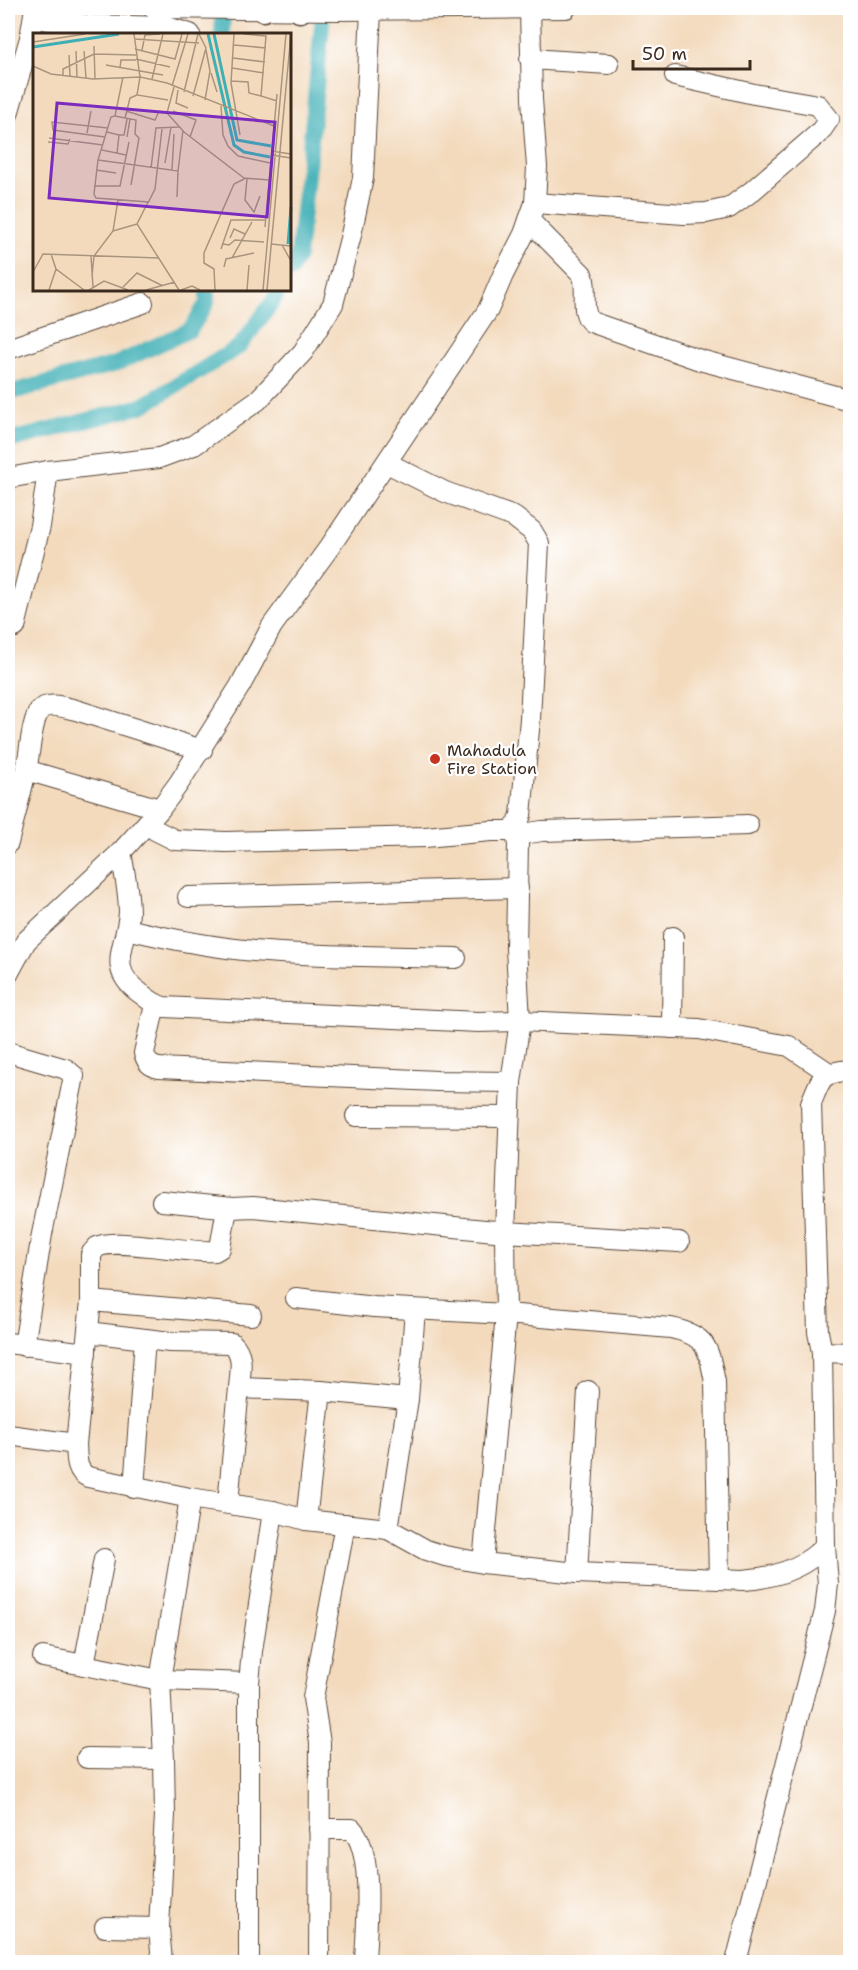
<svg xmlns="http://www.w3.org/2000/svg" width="858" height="1970" font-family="'Shantell Sans',sans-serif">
<rect width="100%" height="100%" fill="#fff"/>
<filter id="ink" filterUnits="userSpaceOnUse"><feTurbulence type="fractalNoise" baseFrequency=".0167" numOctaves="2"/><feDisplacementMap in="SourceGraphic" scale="12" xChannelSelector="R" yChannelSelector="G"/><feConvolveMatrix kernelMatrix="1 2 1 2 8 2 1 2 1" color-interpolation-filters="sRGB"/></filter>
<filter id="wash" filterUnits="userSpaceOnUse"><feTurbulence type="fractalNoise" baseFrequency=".008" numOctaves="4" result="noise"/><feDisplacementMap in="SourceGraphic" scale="24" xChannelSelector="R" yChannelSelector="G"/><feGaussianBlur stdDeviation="1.35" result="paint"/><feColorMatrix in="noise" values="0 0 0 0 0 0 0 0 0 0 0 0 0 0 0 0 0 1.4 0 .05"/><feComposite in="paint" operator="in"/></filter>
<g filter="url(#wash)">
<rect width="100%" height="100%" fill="#f3dabd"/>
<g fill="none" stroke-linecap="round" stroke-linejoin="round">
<!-- canal -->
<g stroke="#3dafb5" stroke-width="16">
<path d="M222 34 223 14"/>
<path d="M290 271 298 256 311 140 323 15"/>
<path d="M8 393 116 364 190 330 207 303V290"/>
<path d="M8 441 142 406 239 347 272 303 279 290"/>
</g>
</g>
</g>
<g filter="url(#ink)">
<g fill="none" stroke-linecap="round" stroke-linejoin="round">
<defs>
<g id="minor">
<path d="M154 8 336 10 566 8"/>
<path d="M34 17 57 22 90 25 167 27 190 34"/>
<path d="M530 59 609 64"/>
<path d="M8 114 30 38 35 8"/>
<path d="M535 203 684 214 706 213 729 208 752 191 820 132 829 119 818 105 754 94 675 76"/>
<path d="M529 220 582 274C589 288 579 311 591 322L700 360 850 400"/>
<path d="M8 349 143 303"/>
<path d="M387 463 445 492 514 517 532 531 539 543 530 719 521 815 517 825 510 831"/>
<path d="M8 478 48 471 159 458 194 445 258 400 303 352 333 304 351 235 363 178 371 10"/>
<path d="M15 627 40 526 48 471"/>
<path d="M26 770 160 809"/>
<path d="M149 820 155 830 175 840 226 842 425 837 491 831H510L516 835 518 844 516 948 520 1021 511 1082 505 1232 506 1314 483 1563"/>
<path d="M516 835 542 831 748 825"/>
<path d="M8 843C14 818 21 794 26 770 30 755 31 721 40 710 49 701 66 708 76 710L202 750"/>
<path d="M121 852C124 872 129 891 129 912 127 947 105 968 140 993 148 999 154 1005 164 1007L478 1022 520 1021 699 1029 789 1046 829 1073"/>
<path d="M188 897 518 888"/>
<path d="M127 929C169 939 211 947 254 951 321 957 389 956 456 958"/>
<path d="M8 974 26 941 121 852 160 809 179 783 240 686 272 626 331 545 488 310 503 275 524 234 535 203 537 167 532 99 530 8"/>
<path d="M155 1005 144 1053C147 1063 150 1066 159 1068L437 1081 511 1082"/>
<path d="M672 1028 673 937"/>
<path d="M8 1052 66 1069 74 1076 42 1234 24 1346"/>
<path d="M356 1116 509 1117"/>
<path d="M162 1201 232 1208"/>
<path d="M296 1298 374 1307 506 1314 671 1328C708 1336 708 1348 715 1382L719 1579"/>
<path d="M91 1301 251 1315"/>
<path d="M88 1332 170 1342 232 1343C245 1355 240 1372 239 1388"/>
<path d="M8 1343 86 1353"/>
<path d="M822 1352 850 1353"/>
<path d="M8 1435 76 1444C77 1456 75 1471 88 1477L190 1498 273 1511 306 1520 388 1529 426 1550 445 1556 483 1563 577 1573 743 1580C774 1578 803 1569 825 1546"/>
<path d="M76 1444 91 1301V1254C92 1253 96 1248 97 1247 116 1237 189 1254 215 1251L220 1248 226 1214 232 1208 253 1207 505 1232 679 1242"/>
<path d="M134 1488 145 1339"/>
<path d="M228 1503 239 1388 321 1391 408 1399"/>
<path d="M306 1520 321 1391"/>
<path d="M388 1529 408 1399 415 1310"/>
<path d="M577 1573 588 1391"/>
<path d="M43 1657 160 1680 249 1683"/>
<path d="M84 1665 104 1559"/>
<path d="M87 1758 164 1759"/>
<path d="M319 1829H352C375 1854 366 1929 365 1962"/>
<path d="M105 1927 159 1928"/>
<path d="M162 1962 159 1928 165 1815 164 1759 160 1680 190 1498"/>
<path d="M249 1962V1683L252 1651 273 1511"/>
<path d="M319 1962 320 1743 313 1698 345 1524"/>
<path d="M736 1962 825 1611 828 1584 825 1546 822 1352 818 1332 811 1103C822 1076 821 1073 850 1070"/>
</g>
<g id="major">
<path d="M263 8V9"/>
<path d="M300 10V8"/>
</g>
</defs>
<!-- minor casing -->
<use href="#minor" stroke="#574436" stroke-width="22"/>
<!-- major casing -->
<use href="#major" stroke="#574436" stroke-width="27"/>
<!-- minor -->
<use href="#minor" stroke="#fff" stroke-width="20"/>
<!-- major -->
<use href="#major" stroke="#fff" stroke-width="24"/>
</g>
</g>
<!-- markers -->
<circle fill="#c8321e" stroke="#fff" stroke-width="2" cx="435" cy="759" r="6"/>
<g text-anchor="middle" stroke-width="4.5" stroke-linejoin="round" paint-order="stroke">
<!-- poi labels -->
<g font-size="16" fill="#3b2a1e" stroke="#fff" text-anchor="start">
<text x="447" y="756">Mahadula<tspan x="447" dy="18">Fire Station</tspan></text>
</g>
</g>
<!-- overview -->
<g transform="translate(33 33)">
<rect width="258" height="258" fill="#f3dabd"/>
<path fill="none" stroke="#3dafb5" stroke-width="3" d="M175 1 201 112 211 119 237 124M181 1 204 107 238 113M0 14 86 1M255 211 258 174"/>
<path fill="none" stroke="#a9947d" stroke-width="1.5" d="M101 1 107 44 134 50 241 93M201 1 198 50 207 102M211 1 233 3 228 63 244 68M101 6 166 10M0 9 52 1M201 12 233 15M61 13 62 46M102 16 142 26 149 1M109 17 112 2 127 1M43 18 44 44M51 18 53 45M36 22 37 43M200 25 232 29M103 26 137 34M73 32 130 42M0 33 18 41 60 46 107 44 104 62 135 67M87 35 88 27H103M199 35 231 40M178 40 184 59M30 42V36L61 21 103 22M90 44 82 83 78 84 65 127 61 161 63 165 115 169 104 191 146 257M119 46 130 1M198 48 215 49 216 60 228 63M139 53 155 1M141 54 134 80 151 99 211 145 236 147M145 57 143 70 155 75M151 59 165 1M160 63 173 15 166 1M172 67 177 38 173 17M188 73 190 102 195 113 205 123 237 130M93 78 122 87 126 78M140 78 163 87 157 104M82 83 103 87 102 101 106 105 98 152M92 85 97 65 104 62M74 99 86 102 84 120M54 100 58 78M86 102H91L94 86M72 104 20 97 19 89 75 95M94 104 97 86M16 105 70 112M15 109 35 111 37 106M69 117 93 122M238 118 258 121M238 122 258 125M65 127 145 138 150 97M132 130 138 94M118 135 123 95 146 94M63 137 83 140M139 137 141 101M214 146 212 167 221 179 227 163M61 153H87L96 109M144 164 145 138M115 170 122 156 129 96M232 194 244 61M80 198 104 191M197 205 201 196 212 201M190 211 196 212 202 207 231 209M238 211 258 213M249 212 258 228M188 216 198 187H233M18 221 23 236 51 257M58 223 60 254M199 225 219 189M191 234 193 226 221 220M0 239 10 221 126 225M59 243 61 223 80 198 85 167M90 254 104 240 130 253M16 257 23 236M56 257 71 248 95 257M113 257 142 249M148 257 159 253 167 257M182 257 181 236 171 230V220L201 151 213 145M214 257 216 232M230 257 253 1M234 257 258 1"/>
<path fill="#7b2cbf" fill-opacity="0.15" stroke="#7b2cbf" stroke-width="3" d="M24 70 242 89 234 184 16 165Z"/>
<rect width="258" height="258" fill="none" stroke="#3b2a1e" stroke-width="3"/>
</g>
<!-- margin -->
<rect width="858" height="1970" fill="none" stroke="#fff" stroke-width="30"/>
<!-- scale -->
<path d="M633 60v9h117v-9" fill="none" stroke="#3b2a1e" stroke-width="3"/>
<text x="642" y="60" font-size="18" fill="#3b2a1e" stroke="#ffffff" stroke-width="4.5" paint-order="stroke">50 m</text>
</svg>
